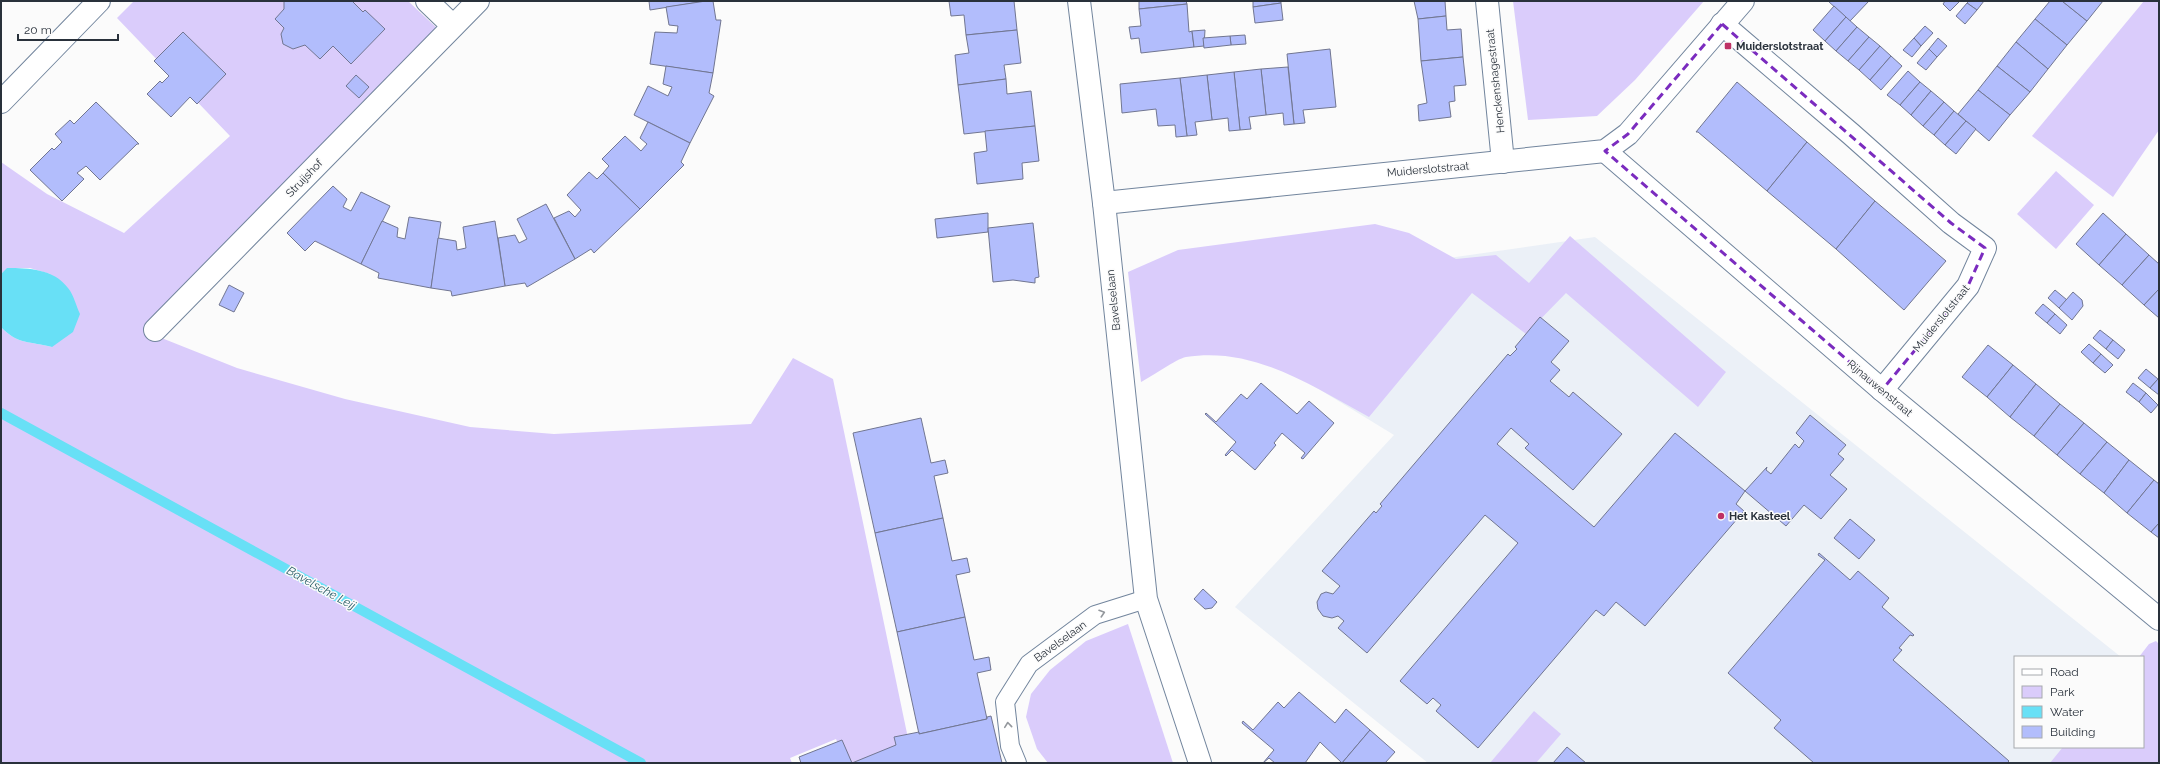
<svg xmlns="http://www.w3.org/2000/svg" width="2160" height="764" font-family="Raleway,sans-serif">
<rect width="100%" height="100%" fill="#fbfbfb"/>
<!-- built -->
<path fill="#ebf0f7" d="M1595 237 2121 657H2015V747H2143L2159 763H1428L1235 607 1394 435 1170 298Z"/>
<!-- green -->
<g fill="#daccfb">
<path d="M134 1H408L440 31 144 331 237 368 345 399 470 427 554 434 751 424 793 358 833 379 909 743 860 763H847L836 739 790 758 792 763H1V327C18 345 30 341 52 347L50 274 30 268H8L1 274V162L47 194 124 233 230 136 117 18Z"/>
<path d="M1513 1H1704L1635 80 1597 116 1528 120Z"/>
<path d="M2144 1H2159V130L2113 197 2032 136Z"/>
<path d="M2056 171 2094 205 2056 249 2017 214Z"/>
<path d="M1375 224 1409 233 1456 259 1496 255 1529 283 1570 236 1726 372 1698 407 1566 293 1526 334 1472 293 1369 417C1312 386 1254 346 1186 357 1176 359 1151 377 1141 382L1128 272 1178 250Z"/>
<path d="M1128 624 1173 763H1048L1037 749 1026 717 1031 694 1050 670 1086 641Z"/>
<path d="M2156 641 2159 644V763H2050L2063 747H2143V657H2139L2149 644Z"/>
<path d="M1534 711 1561 734 1536 763H1490Z"/>
</g>
<!-- water -->
<path fill="#68e0f6" d="M7 268C29 268 54 269 68 288 74 295 76 306 80 314L73 332 52 347C30 341 18 345 1 327V274Z"/>
<g fill="none" stroke-linecap="round" stroke-linejoin="round">
<!-- stream -->
<path stroke="#68e0f6" stroke-width="10" d="M1 413 641 763"/>
</g>
<!-- building -->
<g fill="#b2bdfc" stroke="#717691">
<path d="M284 1H352L363 12 365 10 385 29 351 64 333 46 320 59 305 45 293 49 283 44 281 34 284 28 275 19 284 9Z"/>
<path d="M649 1H706L650 10Z"/>
<path d="M706 1H713L716 20H721L713 73 650 64 655 32 677 33 678 26 669 25 666 7Z"/>
<path d="M949 1H1014L1017 30 966 35 964 15 951 16Z"/>
<path d="M1139 1H1186L1187 4 1139 9Z"/>
<path d="M1253 1H1281V3L1253 7Z"/>
<path d="M1414 1H1445L1446 16 1418 19Z"/>
<path d="M1828 1H1869L1850 21Z"/>
<path d="M1945 1H1960L1950 11 1943 4Z"/>
<path d="M1969 1H1984L1977 10 1967 3Z"/>
<path d="M2050 1H2062L2087 21 2067 45 2035 19Z"/>
<path d="M2062 1H2103L2087 21Z"/>
<path d="M1281 3 1283 20 1255 23 1253 7Z"/>
<path d="M1967 3 1977 10 1965 24 1956 16Z"/>
<path d="M1187 4 1189 32 1192 31 1194 47 1141 53 1139 38 1131 39 1129 27 1141 26 1139 9Z"/>
<path d="M1834 6 1846 17 1825 41 1813 30Z"/>
<path d="M1446 16 1447 30 1461 29 1463 57 1421 61 1418 19Z"/>
<path d="M1846 17 1857 27 1836 51 1825 41Z"/>
<path d="M2035 19 2067 45 2048 69 2016 42Z"/>
<path d="M1925 26 1933 33 1921 46 1914 38Z"/>
<path d="M1857 27 1869 37 1848 61 1836 51Z"/>
<path d="M1017 30 1021 63 1004 65 1006 79 958 85 955 55 969 53 966 35Z"/>
<path d="M1205 30 1204 46 1194 47 1192 31Z"/>
<path d="M183 32 226 74 197 104 190 97 171 117 147 94 160 81 162 83 169 76 154 61Z"/>
<path d="M1245 35 1246 44 1231 45 1230 36Z"/>
<path d="M1230 36 1231 45 1204 48 1203 38Z"/>
<path d="M1869 37 1880 46 1859 70 1848 61Z"/>
<path d="M1914 38 1921 46 1912 57 1903 50Z"/>
<path d="M1938 38 1947 46 1937 57 1929 49Z"/>
<path d="M2016 42 2048 69 2030 92 1997 66Z"/>
<path d="M1880 46 1891 56 1870 80 1859 70Z"/>
<path d="M1330 49 1336 107 1303 110 1305 123 1294 124 1287 54Z"/>
<path d="M1929 49 1937 57 1926 70 1917 63Z"/>
<path d="M1891 56 1902 66 1881 90 1870 80Z"/>
<path d="M1463 57 1466 85 1454 86 1455 101 1449 102 1451 117 1419 121 1418 105 1427 103 1421 61Z"/>
<path d="M666 66 713 73 709 93 714 96 690 143 634 115 648 86 668 96 672 87 663 84Z"/>
<path d="M1997 66 2030 92 2010 115 1978 90Z"/>
<path d="M1288 67 1294 124 1284 125 1283 113 1266 115 1261 69Z"/>
<path d="M1261 69 1266 115 1249 117 1251 129 1240 130 1234 72Z"/>
<path d="M1908 71 1920 82 1900 105 1887 95Z"/>
<path d="M1234 72 1240 130 1229 131 1228 118 1212 120 1207 75Z"/>
<path d="M356 75 369 87 359 98 346 86Z"/>
<path d="M1207 75 1212 120 1195 122 1197 135 1187 136 1180 78Z"/>
<path d="M1180 78 1187 136 1176 137 1175 125 1158 126 1156 109 1122 113 1120 84Z"/>
<path d="M1006 79 1007 94 1031 91 1035 126 964 134 958 85Z"/>
<path d="M1737 82 1807 142 1767 191 1698 132H1696Z"/>
<path d="M1920 82 1931 91 1911 115 1900 105Z"/>
<path d="M1978 90 2010 115 1989 141 1958 114Z"/>
<path d="M1931 91 1944 102 1923 126 1911 115Z"/>
<path d="M96 102 139 144H137L100 180 86 166 77 173 84 179 62 201 30 170 52 148 54 150 62 142 55 134 70 120 74 124Z"/>
<path d="M1944 102 1954 111 1934 135 1923 126Z"/>
<path d="M1954 111 1966 121 1945 145 1934 135Z"/>
<path d="M1966 121 1976 129 1956 154 1945 145Z"/>
<path d="M648 122 690 143 681 162 684 165 640 209 603 173 609 166 602 159 625 136 641 151 647 144 640 138Z"/>
<path d="M1035 126 1039 161 1022 163 1023 179 977 184 974 153 987 151 985 131Z"/>
<path d="M1807 142 1875 201 1836 249 1767 191Z"/>
<path d="M589 172 597 179 603 173 640 209 594 253 591 249 575 259 554 218 569 211 575 217 581 210 567 195Z"/>
<path d="M333 186 347 199 343 207 351 211 361 192 390 206 361 264 315 241 305 251 287 233Z"/>
<path d="M1875 201 1946 261 1904 310 1836 249Z"/>
<path d="M546 204 575 259 527 287 525 283 505 286 498 238 515 235 519 243 527 239 517 219Z"/>
<path d="M988 213V232L937 238 935 219Z"/>
<path d="M2103 213 2126 234 2099 265 2076 244Z"/>
<path d="M409 217 441 222 431 288 378 278 379 273 361 264 382 221 398 228 397 237 405 239Z"/>
<path d="M495 221 505 286 452 296 451 291 431 288 438 238 456 241 457 250 466 248 463 227Z"/>
<path d="M1033 223 1039 277 1035 278V283L1013 280 993 282 988 228Z"/>
<path d="M2126 234 2149 255 2122 285 2099 265Z"/>
<path d="M2149 255 2159 264V289L2144 305 2122 285Z"/>
<path d="M229 285 244 293 234 312 219 305Z"/>
<path d="M2159 289V318L2144 305Z"/>
<path d="M2055 290 2067 300 2059 308 2048 298Z"/>
<path d="M2073 292 2082 300 2083 306 2072 320 2059 308Z"/>
<path d="M2043 304 2055 314 2047 323 2035 313Z"/>
<path d="M2055 314 2067 325 2060 334 2047 323Z"/>
<path d="M1540 317 1569 341 1551 362 1560 370 1550 381 1569 397 1573 392 1622 434 1573 490 1525 448 1529 444 1511 428 1497 444 1594 527 1675 433 1745 491 1736 504 1744 511 1645 626 1616 602 1604 616 1596 610 1478 748 1436 711 1441 705 1433 698 1427 704 1400 681 1518 543 1485 515 1367 653 1338 628 1344 621 1338 616 1332 618 1323 616 1318 609 1317 602 1321 594 1326 592 1333 594 1340 586 1322 571 1374 511 1376 513 1382 506 1380 504 1508 354 1510 356 1517 349 1515 347Z"/>
<path d="M2100 330 2113 340 2106 349 2093 338Z"/>
<path d="M2113 340 2125 350 2118 359 2106 349Z"/>
<path d="M2089 344 2101 354 2093 363 2081 352Z"/>
<path d="M1988 345 2013 365 1987 397 1962 377Z"/>
<path d="M2101 354 2113 365 2105 373 2093 363Z"/>
<path d="M2013 365 2036 384 2010 417 1987 397Z"/>
<path d="M2146 369 2158 379 2150 388 2138 378Z"/>
<path d="M2158 379 2159 380V395L2150 388Z"/>
<path d="M1261 383 1297 414 1309 401 1334 423 1303 459 1301 458 1305 453 1282 433 1274 443 1276 445 1255 470 1232 450 1226 456 1225 455 1236 442 1205 414 1206 413 1216 422 1241 394 1247 399Z"/>
<path d="M2133 383 2146 393 2139 402 2126 392Z"/>
<path d="M2036 384 2060 404 2034 436 2010 417Z"/>
<path d="M2146 393 2158 405 2151 413 2139 402Z"/>
<path d="M2060 404 2084 423 2057 455 2034 436Z"/>
<path d="M1810 415 1846 445 1838 454 1844 459 1830 475 1847 489 1821 519 1804 505 1786 526 1745 491 1767 467 1766 470 1771 474 1795 444 1799 448 1804 441 1796 433Z"/>
<path d="M921 418 931 463 945 460 948 473 934 476 943 518 875 533 853 433Z"/>
<path d="M2084 423 2107 442 2080 474 2057 455Z"/>
<path d="M2107 442 2129 460 2104 493 2080 474Z"/>
<path d="M2129 460 2154 480 2127 513 2104 493Z"/>
<path d="M2154 480 2159 484V523L2151 532 2127 513Z"/>
<path d="M943 518 952 561 967 558 970 572 956 575 965 617 897 632 875 533Z"/>
<path d="M1850 519 1875 540 1859 559 1834 538Z"/>
<path d="M2159 523V538L2151 532Z"/>
<path d="M1819 553 1850 580 1858 571 1889 598 1882 607 1914 635 1913 636 1910 635 1899 648 1902 650 1893 660 2009 761 2007 763H1814L1774 728 1781 720 1728 673 1825 560 1818 555Z"/>
<path d="M1203 589 1217 602 1212 608 1205 609 1194 599Z"/>
<path d="M965 617 974 660 989 657 991 670 977 673 987 719 919 734 897 632Z"/>
<path d="M1299 692 1335 723 1346 709 1370 730 1342 763 1320 742 1305 763H1275L1269 758 1263 763 1274 750 1242 723 1243 721 1253 730 1278 702 1284 708Z"/>
<path d="M991 716 1002 763H801L799 757 842 740 852 763 896 745 894 737 919 732V734L987 719V717Z"/>
<path d="M1370 730 1395 752 1385 763H1342Z"/>
<path d="M1567 747 1586 763H1553Z"/>
</g>
<g fill="none" stroke-linecap="round" stroke-linejoin="round">
<defs>
<path id="lane" d="M1017 763 1010 746 1005 702 1029 664 1095 615 1146 599"/>
<g id="street">
<path d="M427 1 453 26"/>
<path d="M1079 1 1104 203 1146 599 1200 763"/>
<path d="M1487 1 1503 162"/>
<path d="M1722 24 1851 134 1951 223 1985 248 1968 286 1882 390"/>
<path d="M1 102 99 1"/>
<path d="M1605 151 1882 390 2159 619"/>
<path d="M1104 203 1605 151 1628 134 1743 1"/>
<path d="M155 330 478 1"/>
</g>
</defs>
<!-- lane casing -->
<use href="#lane" stroke="#72859d" stroke-width="20"/>
<!-- street casing -->
<use href="#street" stroke="#72859d" stroke-width="24"/>
<!-- lane -->
<use href="#lane" stroke="#fff" stroke-width="18"/>
<!-- street -->
<use href="#street" stroke="#fff" stroke-width="22"/>
</g>
<!-- one-way arrows -->
<defs><path id="oneway-chevron" d="M-2-3.5L2.5 0L-2 3.5" fill="none" stroke-width="1.6" stroke-linecap="round" stroke-linejoin="round"/></defs>
<g stroke="#94989d">
<use href="#oneway-chevron" transform="translate(1102 613) rotate(-18)"/>
<use href="#oneway-chevron" transform="translate(1008 725) rotate(-96)"/>
</g>
<!-- marked area -->
<path fill="none" stroke="#7b2cbf" stroke-width="3" stroke-dasharray="8 5" stroke-linejoin="round" d="M1722 24 1951 223 1985 248 1968 286 1882 390 1605 151 1628 134Z"/>
<!-- markers -->
<g fill="#be3165" stroke="#fbfbfb" stroke-width="1.5">
<rect x="1724" y="42" width="8" height="8" rx="2"/>
<circle cx="1721" cy="516" r="4"/>
</g>
<g text-anchor="middle" stroke-width="3" stroke-linejoin="round" paint-order="stroke">
<!-- poi labels -->
<g font-size="11" font-weight="bold" fill="#29313b" stroke="#fbfbfb" text-anchor="start">
<text x="1736" y="50">Muiderslotstraat</text>
<text x="1729" y="520">Het Kasteel</text>
</g>
<!-- street labels -->
<g font-size="11" fill="#29313b" stroke="#fbfbfb">
<text transform="translate(1495 81) rotate(-96)" y="4">Henckenshagestraat</text>
<text transform="translate(1428 169) rotate(-5)" y="4">Muiderslotstraat</text>
<text transform="translate(304 178) rotate(-46)" y="4">Struijshof</text>
<text transform="translate(1113 300) rotate(-96)" y="4">Bavelselaan</text>
<text transform="translate(1941 318) rotate(-51)" y="4">Muiderslotstraat</text>
<text transform="translate(1880 388) rotate(40)" y="4">Rijnauwenstraat</text>
<text transform="translate(1060 641) rotate(-36)" y="4">Bavelselaan</text>
</g>
<!-- water labels -->
<g font-size="12" font-style="italic" fill="#2b5f68" stroke="#fbfbfb">
<text transform="translate(321 588) rotate(29)" y="4">Bavelsche Leij</text>
</g>
</g>
<!-- border -->
<rect width="2160" height="764" fill="none" stroke="#29313b" stroke-width="4"/>
<!-- legend -->
<rect x="2014" y="656" width="130" height="92" fill="#fbfbfb" stroke="#a7aaae"/>
<rect x="2022" y="669" width="20" height="6" fill="#ffffff" stroke="#a7aaae"/>
<text x="2050" y="676" font-size="12" fill="#29313b">Road</text>
<rect x="2022" y="686" width="20" height="12" fill="#daccfb" stroke="#a7aaae"/>
<text x="2050" y="696" font-size="12" fill="#29313b">Park</text>
<rect x="2022" y="706" width="20" height="12" fill="#68e0f6" stroke="#a7aaae"/>
<text x="2050" y="716" font-size="12" fill="#29313b">Water</text>
<rect x="2022" y="726" width="20" height="12" fill="#b2bdfc" stroke="#a7aaae"/>
<text x="2050" y="736" font-size="12" fill="#29313b">Building</text>
<!-- scale -->
<path d="M18 34v6h100v-6" fill="none" stroke="#29313b" stroke-width="2"/>
<text x="24" y="34" font-size="12" fill="#29313b" stroke="#fbfbfb" stroke-width="3" paint-order="stroke">20 m</text>
</svg>
